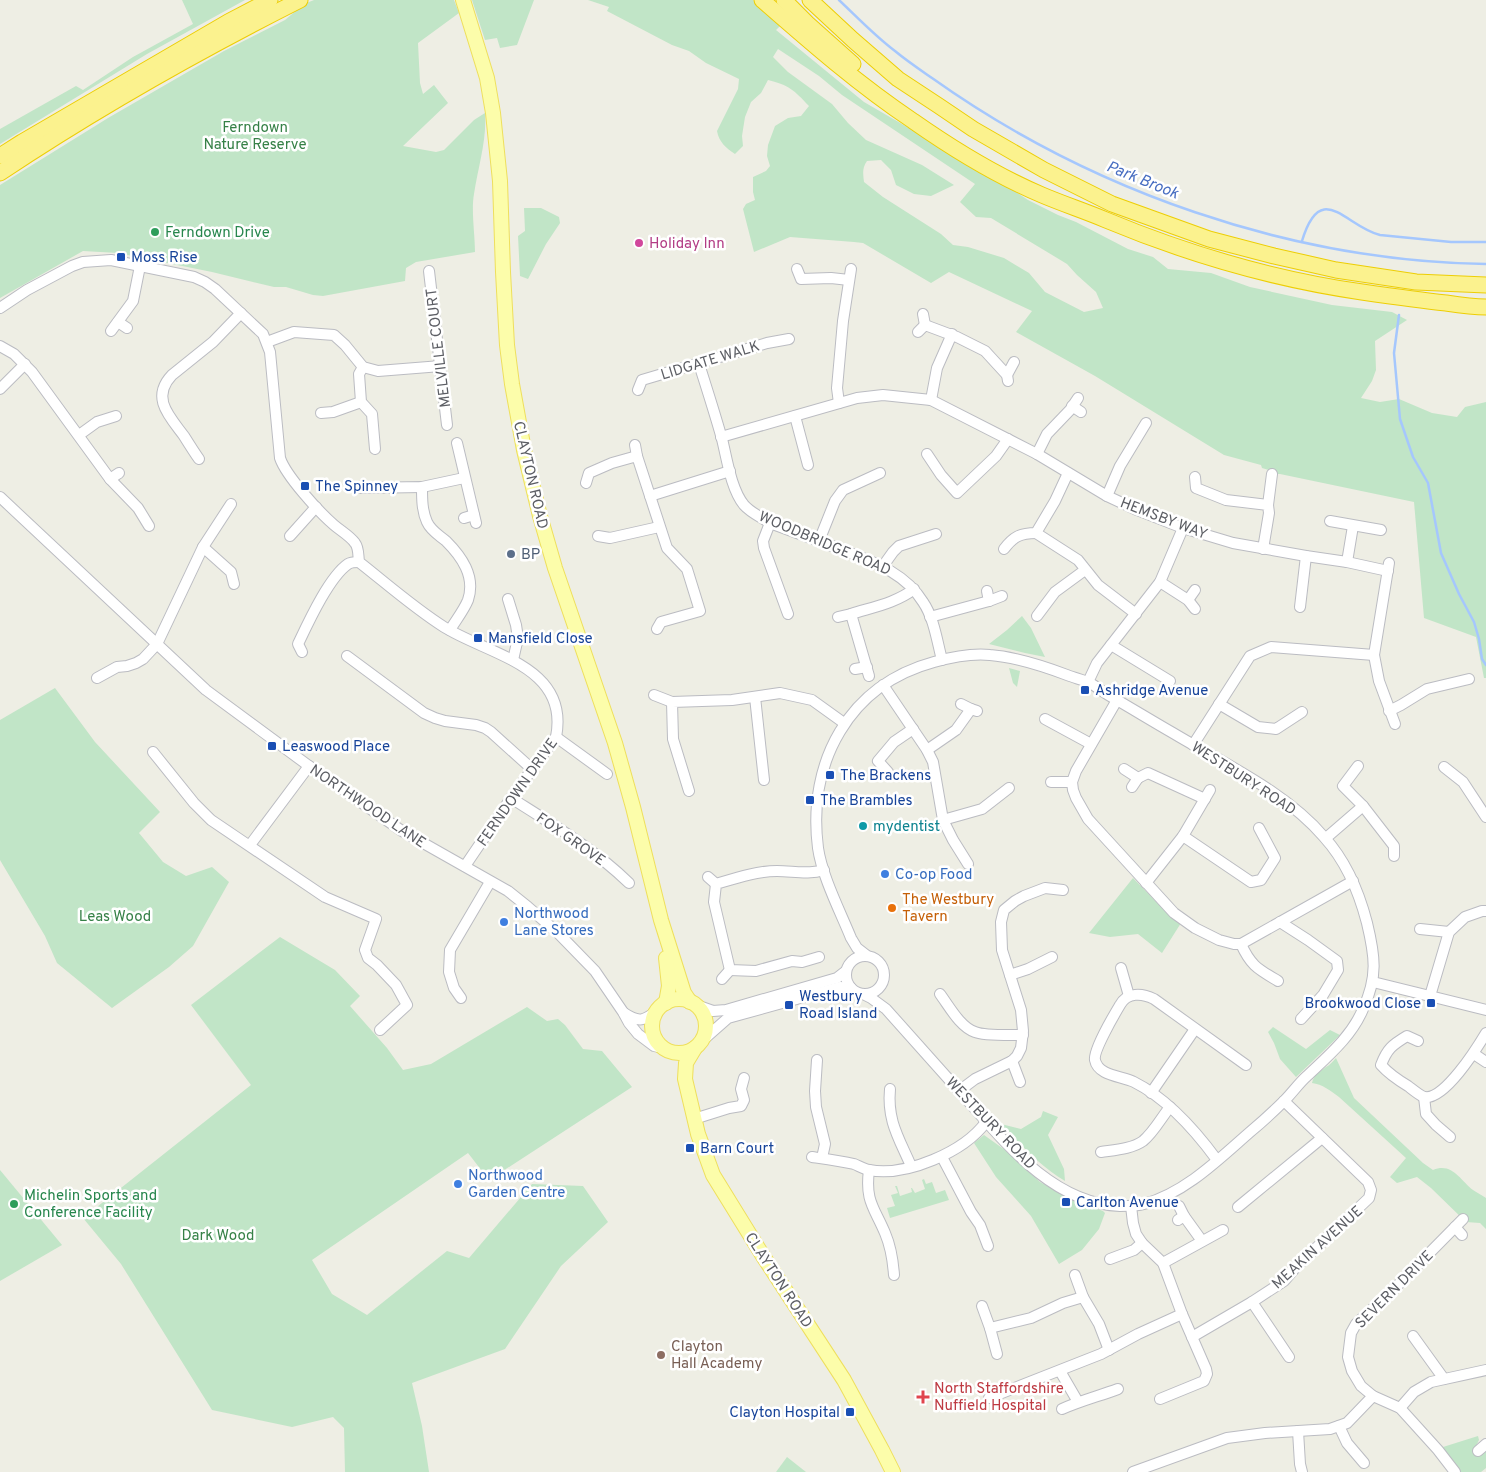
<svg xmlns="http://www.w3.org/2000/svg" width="1486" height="1472" font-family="Overpass,sans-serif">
<rect width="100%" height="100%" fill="#eeeee4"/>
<!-- green -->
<g fill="#c1e5c7" fill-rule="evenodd">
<path d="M182 0H245L147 54 0 144V129L76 86 83 90 133 57 193 24Z"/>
<path d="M314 0H454L459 13 418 43 420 83 423 94 434 85 448 103 403 146 436 152 444 150 474 120 485 113C487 140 478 167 474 194 471 211 475 234 475 252L416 262 406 268 405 281 323 296 313 295 286 287H274L212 272 118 253 83 251 0 298V185L108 118 224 51 285 20 304 4Z"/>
<path d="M472 0H534L517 45 500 48 497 38 485 40Z"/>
<path d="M588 0H753L782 24 776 30 864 102 990 175 1028 200 1058 215 1076 222 1128 249 1153 257 1168 269 1211 273 1250 287 1332 305 1392 312 1407 320 1375 341 1376 370 1372 381 1361 398 1380 402 1399 399 1432 413 1457 417 1465 407 1486 402V678H1484L1476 637 1424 618 1414 502 1280 474H1272V471L1262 468 1261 465 1224 455 1095 376 1016 332 1032 311 949 272 931 283 863 243 854 242 790 237 754 252 743 209 746 204 755 200 753 192V177L766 171 770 166 767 156 768 145 775 126 788 118 801 116 809 106C794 90 789 85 768 80L761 93 751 102 745 117 742 136 743 146 735 154C726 148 719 142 717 131L738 89 739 79 706 63 689 51 672 45 607 11 609 7ZM778 49 819 76 842 95 975 184 960 202 976 217 991 218 1067 264 1077 275 1096 292 1103 308 1084 312 1045 292 1029 273 1004 258 968 247 953 245 941 234 883 197 864 182C863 174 862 168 867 161L881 160 891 170 896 185 914 194 931 196 954 185 922 165 866 140 848 123 832 104 788 72 773 57Z"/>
<path d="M524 208H541L559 217 560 223 546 244 528 279 520 276 518 236 525 231Z"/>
<path d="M1022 616 1031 628 1045 657 1025 653 989 644 1007 630Z"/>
<path d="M1009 668 1020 671 1017 687 1013 683Z"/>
<path d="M55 688 95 742 160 812 139 833 163 862 186 876 212 867 229 882 193 946 169 967 112 1008 57 963 45 936 0 860V720Z"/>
<path d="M1133 878 1167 913 1181 923 1162 953 1138 934 1110 937 1089 933Z"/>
<path d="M280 937 335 970 360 996 350 1006 387 1048 403 1070 431 1064 527 1007 547 1021 558 1019 565 1025 583 1049 602 1051 632 1087 489 1180 468 1153 312 1260 332 1294 367 1315 447 1251 469 1258 532 1184 583 1186 608 1222 561 1266 505 1349 412 1383 422 1426 429 1472H345L344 1428 333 1417 292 1427 212 1410 121 1264 83 1218 251 1085 191 1005Z"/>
<path d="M1273 1027 1306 1049 1330 1030 1340 1035 1296 1077 1280 1059 1274 1043 1268 1032Z"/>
<path d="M1336 1058 1354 1098 1423 1163 1433 1170C1452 1162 1460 1180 1473 1190 1477 1193 1482 1195 1486 1198V1229L1480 1223 1466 1222 1431 1188 1417 1177 1397 1183 1390 1177 1406 1158 1339 1097C1331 1091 1322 1084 1312 1083 1314 1074 1320 1072 1326 1067 1330 1065 1333 1061 1336 1058Z"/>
<path d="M1043 1111 1058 1117 1048 1135 1064 1169 1065 1181C1039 1165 1022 1146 1001 1124L1021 1129 1041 1117Z"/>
<path d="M984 1135 1005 1150 1040 1182 1072 1200 1103 1211 1105 1213 1099 1229 1082 1250 1059 1264 1031 1216 996 1177 974 1143Z"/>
<path d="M0 1170 62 1245 0 1281Z"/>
<path d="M924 1179 926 1184 932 1182 936 1193 945 1190 949 1200 890 1218 887 1208 895 1206 891 1195 898 1193 895 1186H897L900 1196 912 1192 911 1188H912L915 1193 925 1189 922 1180Z"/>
<path d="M1478 1436 1479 1440 1474 1450 1486 1452V1468L1481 1472H1459L1443 1447Z"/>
<path d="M787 1457 806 1472H776Z"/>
</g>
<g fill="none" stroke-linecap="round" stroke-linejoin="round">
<!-- stream -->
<g stroke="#a5c7fd" stroke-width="2.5">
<path d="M839 0C857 17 875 36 895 51 907 61 919 69 932 78 1091 191 1290 261 1486 264"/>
<path d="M1302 241C1321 178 1346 227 1380 235L1451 242H1486"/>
<path d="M1399 315 1394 353 1400 419 1413 457 1428 483 1441 553 1459 594 1474 622 1479 639 1482 659 1486 665"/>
</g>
<defs>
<g id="minor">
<path d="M797 269 801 279 831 278 849 280"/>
<path d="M429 271 447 425"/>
<path d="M0 308 27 290 72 266 83 262 111 260 194 277 205 282 215 289 263 334 270 352 280 458C286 476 319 512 334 525 341 531 350 536 355 543 359 548 358 555 359 562 387 584 414 608 444 627 489 655 570 666 556 737L511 798 465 866"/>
<path d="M923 314 925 325"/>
<path d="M118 322 127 328"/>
<path d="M111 331 133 301 140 266"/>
<path d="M918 332 925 325 957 337 985 351 1007 375 1008 381"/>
<path d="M267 342 294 332 334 335 345 345 363 367 378 371 441 366"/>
<path d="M0 346 14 354 32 372 110 479 138 508 149 526"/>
<path d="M699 364C707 389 715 414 722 439 727 459 731 489 744 505 751 513 761 517 770 523 792 531 815 540 838 548 870 561 904 571 923 602 934 618 937 641 942 660"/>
<path d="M363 367 359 374 361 402 372 414 375 449"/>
<path d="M1007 375 1014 362"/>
<path d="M0 389 25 364"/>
<path d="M638 390 642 380 767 343 789 339"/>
<path d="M931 400 937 368 952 334"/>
<path d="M839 403 837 388 843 321 851 269"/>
<path d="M1072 406 1081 412"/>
<path d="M321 413 333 412 361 402"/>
<path d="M795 416 808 465"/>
<path d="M79 435 97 422 116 416"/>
<path d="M721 437 857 398 883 395 931 400 1037 454 1107 496 1137 510 1183 528 1233 543 1306 556 1347 562 1388 571"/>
<path d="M457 443 476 523"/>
<path d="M635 445 637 456"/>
<path d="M927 454 941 475 957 493 996 456 1008 439"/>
<path d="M1037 454 1047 434 1070 410 1078 398"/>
<path d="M199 459C194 452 189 444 184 436 170 417 150 398 172 375L213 342 241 313"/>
<path d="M1195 477 1196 488 1226 500 1268 505 1269 513 1263 549"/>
<path d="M110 479 119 473"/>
<path d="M586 483 589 473 612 463 637 456 667 548 687 569 700 611 661 622 657 629"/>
<path d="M422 487C422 499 422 511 427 522 431 531 439 535 446 541 461 556 476 576 468 600 464 610 456 620 450 630"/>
<path d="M361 488 422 487 464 478"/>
<path d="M650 496 730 471"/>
<path d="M1107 496 1120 466 1146 423"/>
<path d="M0 497 206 690 309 766 402 831 508 891 528 907 558 933 595 971 623 1012 629 1023 638 1034 654 1046 663 1048"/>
<path d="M1268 505 1272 474"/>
<path d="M464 518 474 515"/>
<path d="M1330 521 1381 530"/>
<path d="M770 523 763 541 764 548 788 614"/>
<path d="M1036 533 1078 560 1098 585 1136 614"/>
<path d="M290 536 316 507"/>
<path d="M598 536 610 538 659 527"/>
<path d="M819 541 835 501 843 490 880 473"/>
<path d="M203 547 231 572 234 584"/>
<path d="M1004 549C1013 537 1020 533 1036 533L1055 501 1068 473"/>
<path d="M1347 562 1353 526"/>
<path d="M1389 563 1374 655 1379 681 1395 724"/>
<path d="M883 566 893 552 899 546 936 534"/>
<path d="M1160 582 1188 600 1195 609"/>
<path d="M987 591 989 601"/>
<path d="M508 599 516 625 518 638 513 660"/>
<path d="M1188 600 1195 590"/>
<path d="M1300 607 1306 556"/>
<path d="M1037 616 1055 592 1085 570"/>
<path d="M838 617 851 614"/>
<path d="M930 617 989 601 1002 596"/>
<path d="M1111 645 1170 681"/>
<path d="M302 652 298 644C308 623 329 577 348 564 351 562 355 562 359 562"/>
<path d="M347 656 424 713 435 718 445 721 476 725 485 728 491 732 532 769"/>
<path d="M855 669 867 667"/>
<path d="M869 676 851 614C873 607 896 603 914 589"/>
<path d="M97 678 117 667 127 666 136 663 143 659 157 644 203 547 231 504"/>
<path d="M1088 682 1097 663 1160 582 1183 528"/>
<path d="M883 685 927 750 933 762 943 820 953 840 968 864"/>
<path d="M654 695 672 702"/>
<path d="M755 697 764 780"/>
<path d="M1117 700 1076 771 1072 782 1073 790 1076 798 1088 819 1174 913 1195 928 1219 940 1234 944H1241L1353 881"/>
<path d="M961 704 971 709"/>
<path d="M1219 704 1258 727 1276 729 1302 712"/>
<path d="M1389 711 1401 705 1427 689 1469 679"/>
<path d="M1045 719 1091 744"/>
<path d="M556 737 607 774"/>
<path d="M1193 745 1250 656 1271 647 1374 655"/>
<path d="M927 750 956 730 971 709 977 711"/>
<path d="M153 752 194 803 211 820 325 897 376 919 365 950 368 958 377 965 396 985 407 1005 380 1030"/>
<path d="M1358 766 1343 786 1363 806 1394 846V856"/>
<path d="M1444 767 1463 782 1486 817"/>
<path d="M1124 769 1138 778"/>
<path d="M888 772 878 761 894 742 913 729"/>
<path d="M1138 778 1148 773 1205 799"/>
<path d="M1051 782H1072"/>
<path d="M1132 787 1138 778"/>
<path d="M689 791 673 739 672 702 732 700 780 693 812 700 844 723"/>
<path d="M511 798C552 824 594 849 629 883"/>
<path d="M943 820 982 809 1009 788"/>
<path d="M1183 836 1251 882 1261 880 1275 858 1259 828"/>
<path d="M1326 838 1363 806"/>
<path d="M250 845 309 766"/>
<path d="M708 877 716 884"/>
<path d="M1146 883 1183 836 1210 790"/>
<path d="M1280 922 1308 940 1337 961 1338 970 1323 995 1301 1019"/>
<path d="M1420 929 1449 932"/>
<path d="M1241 944C1251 966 1258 969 1278 981"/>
<circle cx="865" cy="975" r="19"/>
<path d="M819 957 802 962 792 961 756 971 730 970 714 902 716 884C736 878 757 871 777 871 793 871 808 875 824 870"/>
<path d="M1121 968 1129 996"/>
<path d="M1010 975 1028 969 1052 957"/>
<path d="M722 979 730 970"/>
<path d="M1373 982 1486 1010"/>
<path d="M863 994 871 998 886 1009C911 1037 936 1065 961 1093 1003 1140 1052 1204 1120 1206 1128 1206 1137 1206 1144 1204 1185 1193 1219 1159 1250 1132 1262 1122 1274 1111 1285 1100 1293 1092 1299 1083 1307 1076 1328 1056 1352 1036 1363 1009 1378 977 1375 956 1367 923 1359 892 1346 861 1324 837 1286 792 1223 763 1173 733 1152 721 1131 708 1110 696 1103 692 1097 687 1090 683 1083 680 1075 678 1067 675 1043 666 1016 657 990 655 971 653 952 657 934 662 849 685 807 762 818 848 822 876 840 911 851 938L857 948 866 955"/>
<path d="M940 994C949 1006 960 1027 975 1032 984 1036 1012 1035 1023 1035"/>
<path d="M1430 996 1449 932 1465 917 1482 911H1486"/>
<path d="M461 998 454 988 449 972 450 950 490 882"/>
<path d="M696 1005 713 1011 726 1010 837 978 846 971"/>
<path d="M624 1013C639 1023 644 1021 658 1010"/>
<path d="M703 1040 728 1018 840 987 851 988"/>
<path d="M1418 1041 1407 1036C1392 1045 1387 1049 1381 1065 1389 1074 1398 1080 1408 1086 1412 1089 1419 1095 1424 1097 1444 1101 1477 1048 1486 1033"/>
<path d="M1474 1054 1486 1062"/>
<path d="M817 1060 815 1091 816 1107 825 1144 822 1158"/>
<path d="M1012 1061 1020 1082"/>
<path d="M890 1089C887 1121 899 1138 911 1166"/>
<path d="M959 1091 975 1079 1012 1061 1017 1056 1021 1048 1023 1031 1021 1010 1002 950 1001 922 1004 910 1015 901 1024 896 1045 888 1063 890"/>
<path d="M1151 1093 1195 1029"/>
<path d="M1424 1097 1426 1114 1436 1125 1450 1137"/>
<path d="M694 1119 729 1108 741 1106 744 1100 741 1089 744 1078"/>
<path d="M1101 1152C1114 1150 1132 1149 1143 1141 1154 1132 1161 1118 1170 1107"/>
<path d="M812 1157C826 1159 841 1161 854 1164 859 1166 864 1169 869 1170 906 1177 964 1152 986 1122"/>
<path d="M942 1157 971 1212 980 1225 988 1246"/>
<path d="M1217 1160C1195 1130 1168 1099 1134 1082 1122 1076 1098 1076 1095 1060 1093 1051 1114 1015 1120 1005 1127 992 1142 993 1154 999L1246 1065"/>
<path d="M869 1170C865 1201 874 1207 885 1233 891 1247 893 1261 894 1275"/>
<path d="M1131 1206 1133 1223 1136 1234 1142 1243 1163 1263 1182 1314 1206 1369 1207 1374 1204 1381 1160 1399"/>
<path d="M1179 1206 1184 1216"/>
<path d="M1238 1207 1322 1138"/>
<path d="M1178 1220 1184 1216 1202 1241"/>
<path d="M1455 1227 1462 1235"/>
<path d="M1110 1259 1134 1250 1142 1243"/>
<path d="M1163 1263 1223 1230"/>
<path d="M1075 1275 1083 1297"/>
<path d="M1252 1302 1289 1357"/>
<path d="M982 1306 990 1328 997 1354"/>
<path d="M990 1328 1031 1318 1063 1303 1083 1297 1099 1324 1109 1350"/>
<path d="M1413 1336 1444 1379"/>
<path d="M1192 1337 1252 1302 1284 1281 1296 1267 1369 1198 1371 1190 1368 1182 1284 1101"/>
<path d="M1060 1371 1078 1402"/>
<path d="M989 1398 1101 1354 1138 1334 1182 1314"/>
<path d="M1400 1408 1414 1392 1431 1382 1486 1370"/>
<path d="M1062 1409C1080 1401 1099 1396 1118 1389"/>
<path d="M1339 1426 1347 1443 1364 1463"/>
<path d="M1298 1431 1300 1464 1302 1472"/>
<path d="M1478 1451 1486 1444"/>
<path d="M1133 1472 1227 1438 1265 1433 1330 1429 1347 1423 1373 1396"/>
<path d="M1455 1472 1438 1450 1400 1408 1373 1396 1361 1386 1352 1371 1348 1357 1351 1333 1356 1324 1392 1291 1463 1219"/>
</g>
<g id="major">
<path d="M463 0 487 78 493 113 500 181 503 272 507 345 512 384 524 450 540 516 555 568 615 743 633 807 661 920 684 993 690 1002"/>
<circle cx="679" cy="1026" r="27"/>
<path d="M666 1003 669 986 666 958"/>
<path d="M695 1048 686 1063 685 1079 698 1134 713 1175 763 1256 844 1380 882 1450 893 1472"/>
</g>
<g id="highway">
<path d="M762 0C810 42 859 85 913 121 953 149 997 176 1042 195 1063 204 1085 211 1106 220 1190 255 1272 279 1362 292 1390 296 1418 300 1446 303 1459 305 1473 307 1486 307"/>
<path d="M784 0 807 23 853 64"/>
<path d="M810 0 853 40 898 79 939 106 973 129 1044 170 1112 204 1209 239 1274 256 1336 270 1416 282 1486 285"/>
<path d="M0 156 22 142 228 22 270 0"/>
<path d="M0 173C96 109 197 52 300 0"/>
</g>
</defs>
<!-- minor casing -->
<use href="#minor" stroke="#bbbcc2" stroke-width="12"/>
<!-- major casing -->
<use href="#major" stroke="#eedf5d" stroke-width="16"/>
<!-- highway casing -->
<use href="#highway" stroke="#edce05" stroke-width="17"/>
<!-- minor -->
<use href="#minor" stroke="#fff" stroke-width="10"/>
<!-- major -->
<use href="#major" stroke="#fcfdaa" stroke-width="14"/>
<!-- highway -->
<use href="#highway" stroke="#fbf28e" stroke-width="15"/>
</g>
<!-- markers -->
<g fill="#2e9e5b" stroke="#fff" stroke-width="2">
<circle cx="155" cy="232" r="5"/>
<circle cx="14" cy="1204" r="5"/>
</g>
<circle fill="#d1479c" stroke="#fff" stroke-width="2" cx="639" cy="243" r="5"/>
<g fill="#1a4fb4" stroke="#fff" stroke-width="2">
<rect x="116" y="252" width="10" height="10" rx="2.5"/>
<rect x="300" y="481" width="10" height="10" rx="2.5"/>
<rect x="473" y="633" width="10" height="10" rx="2.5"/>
<rect x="1080" y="685" width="10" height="10" rx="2.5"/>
<rect x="267" y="741" width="10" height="10" rx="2.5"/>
<rect x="825" y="770" width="10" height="10" rx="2.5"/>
<rect x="805" y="795" width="10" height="10" rx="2.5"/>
<rect x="1426" y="998" width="10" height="10" rx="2.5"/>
<rect x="784" y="1000" width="10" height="10" rx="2.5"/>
<rect x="685" y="1143" width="10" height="10" rx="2.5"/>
<rect x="1061" y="1197" width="10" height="10" rx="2.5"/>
<rect x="845" y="1407" width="10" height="10" rx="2.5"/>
</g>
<circle fill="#5c6f8a" stroke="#fff" stroke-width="2" cx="511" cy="554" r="5"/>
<circle fill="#0f9aa8" stroke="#fff" stroke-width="2" cx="863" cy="826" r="5"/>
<g fill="#3f7fe0" stroke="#fff" stroke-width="2">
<circle cx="885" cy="874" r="5"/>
<circle cx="504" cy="922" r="5"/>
<circle cx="458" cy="1184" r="5"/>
</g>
<circle fill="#e8710a" stroke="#fff" stroke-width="2" cx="892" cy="908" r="5"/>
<circle fill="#8d6e63" stroke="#fff" stroke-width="2" cx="661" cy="1355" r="5"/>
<path fill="#e0444e" stroke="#fff" stroke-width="2" d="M920.5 1389.5h5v5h5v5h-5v5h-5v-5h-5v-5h5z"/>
<g text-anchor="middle" stroke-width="5" stroke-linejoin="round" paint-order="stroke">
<!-- park labels -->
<g font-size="15" fill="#368147" stroke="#fff">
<text x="255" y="132">Ferndown<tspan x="255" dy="17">Nature Reserve</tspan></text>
<text x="115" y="921">Leas Wood</text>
<text x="218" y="1240">Dark Wood</text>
</g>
<!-- leisure labels -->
<g font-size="15" fill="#27864d" stroke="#fff" text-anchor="start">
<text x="165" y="237">Ferndown Drive</text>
<text x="24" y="1200">Michelin Sports and<tspan x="24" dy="17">Conference Facility</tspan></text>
</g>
<!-- hotel labels -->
<g font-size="15" fill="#b23c85" stroke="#fff" text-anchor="start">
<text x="649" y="248">Holiday Inn</text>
</g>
<!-- transit labels -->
<g font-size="15" fill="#164399" stroke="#fff" text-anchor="start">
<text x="131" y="262">Moss Rise</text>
<text x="315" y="491">The Spinney</text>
<text x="488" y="643">Mansfield Close</text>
<text x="1095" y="695">Ashridge Avenue</text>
<text x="282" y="751">Leaswood Place</text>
<text x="840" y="780">The Brackens</text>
<text x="820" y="805">The Brambles</text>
<text x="799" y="1001">Westbury<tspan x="799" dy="17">Road Island</tspan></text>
<text x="1421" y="1008" text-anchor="end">Brookwood Close</text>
<text x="700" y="1153">Barn Court</text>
<text x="1076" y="1207">Carlton Avenue</text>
<text x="840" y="1417" text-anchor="end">Clayton Hospital</text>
</g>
<!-- street labels -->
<g font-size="15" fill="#5c5e64" stroke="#fff">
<text transform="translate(438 348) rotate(-97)" y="5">MELVILLE COURT</text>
<text transform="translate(710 360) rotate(-17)" y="5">LIDGATE WALK</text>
<text transform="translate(531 475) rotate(77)" y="5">CLAYTON ROAD</text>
<text transform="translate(1164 518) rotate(21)" y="5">HEMSBY WAY</text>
<text transform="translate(825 543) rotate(23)" y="5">WOODBRIDGE ROAD</text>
<text transform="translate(1244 778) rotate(33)" y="5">WESTBURY ROAD</text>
<text transform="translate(517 792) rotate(-55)" y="5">FERNDOWN DRIVE</text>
<text transform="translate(368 806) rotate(34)" y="5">NORTHWOOD LANE</text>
<text transform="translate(571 839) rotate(35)" y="5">FOX GROVE</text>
<text transform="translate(991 1123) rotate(46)" y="5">WESTBURY ROAD</text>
<text transform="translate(1317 1247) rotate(-42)" y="5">MEAKIN AVENUE</text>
<text transform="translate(779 1280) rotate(57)" y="5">CLAYTON ROAD</text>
<text transform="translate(1394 1289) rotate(-45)" y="5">SEVERN DRIVE</text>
</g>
<!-- service labels -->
<g font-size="15" fill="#4e5e75" stroke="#fff" text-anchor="start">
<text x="521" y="559">BP</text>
</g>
<!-- culture labels -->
<g font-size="15" fill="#0d838f" stroke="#fff" text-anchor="start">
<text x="873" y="831">mydentist</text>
</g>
<!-- shop labels -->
<g font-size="15" fill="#366cbe" stroke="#fff" text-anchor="start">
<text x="895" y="879">Co-op Food</text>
<text x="514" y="918">Northwood<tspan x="514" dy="17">Lane Stores</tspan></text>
<text x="468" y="1180">Northwood<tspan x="468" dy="17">Garden Centre</tspan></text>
</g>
<!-- food labels -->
<g font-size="15" fill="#c56008" stroke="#fff" text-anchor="start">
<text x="902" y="904">The Westbury<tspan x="902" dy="17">Tavern</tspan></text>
</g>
<!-- education labels -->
<g font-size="15" fill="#785e54" stroke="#fff" text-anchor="start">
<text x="671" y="1351">Clayton<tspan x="671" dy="17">Hall Academy</tspan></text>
</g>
<!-- health labels -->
<g font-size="15" fill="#be3a42" stroke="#fff" text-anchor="start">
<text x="934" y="1393">North Staffordshire<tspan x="934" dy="17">Nuffield Hospital</tspan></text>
</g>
<!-- water labels -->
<g font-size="16" font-style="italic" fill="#476dc1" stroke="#fff">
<text transform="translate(1143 179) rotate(22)" y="6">Park Brook</text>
</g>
</g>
</svg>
